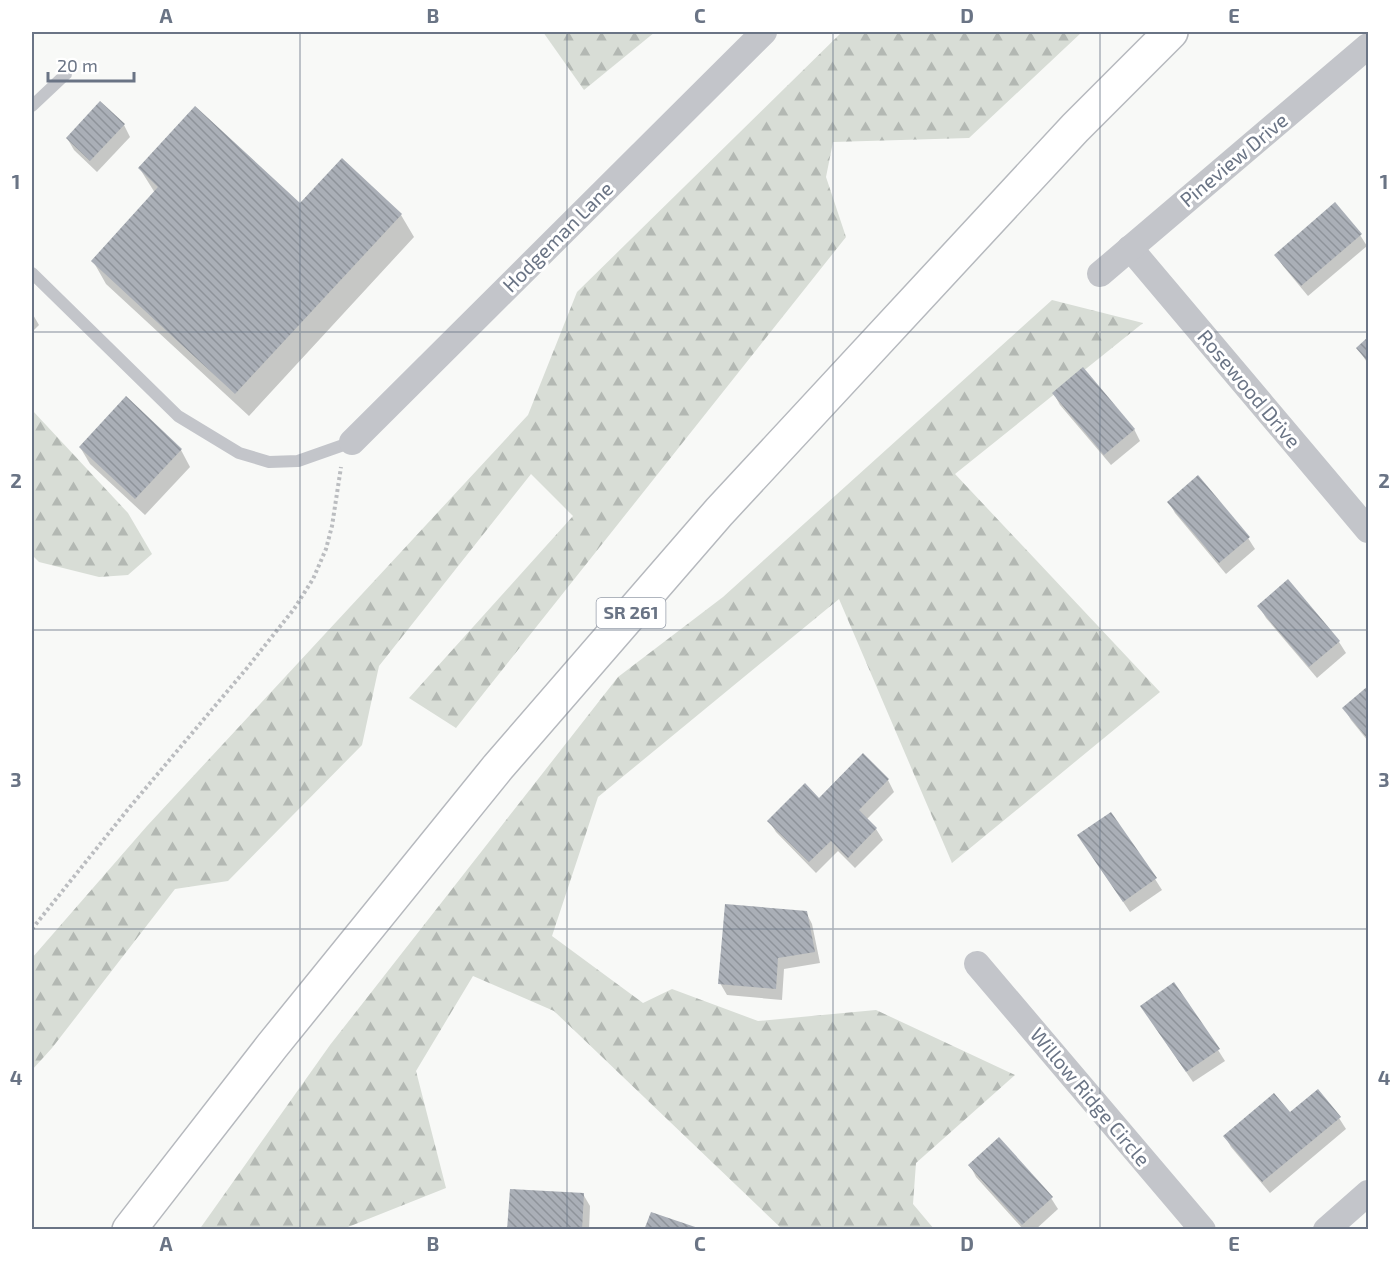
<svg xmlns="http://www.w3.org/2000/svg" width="1400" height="1261" font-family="'Exo 2',sans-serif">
<defs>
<pattern id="forest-firs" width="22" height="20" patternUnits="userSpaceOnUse" patternTransform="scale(1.5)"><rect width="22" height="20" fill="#d8ddd6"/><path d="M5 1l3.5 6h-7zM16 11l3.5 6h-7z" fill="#b3b8b3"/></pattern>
<pattern id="building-back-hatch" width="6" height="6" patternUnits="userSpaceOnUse" patternTransform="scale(1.5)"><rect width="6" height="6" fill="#aaafb7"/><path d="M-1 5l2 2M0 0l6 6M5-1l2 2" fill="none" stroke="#8e939a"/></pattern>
</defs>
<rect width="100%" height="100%" fill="#f8f9f7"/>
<!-- forest -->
<g fill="url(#forest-firs)">
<path d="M543 32H655L584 90Z"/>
<path d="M842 32H1082L969 138 833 142 826 177 846 237 456 728 409 698 573 516 531 474 379 666 362 745 228 881 175 889 52 1048 32 1070V958L147 826 528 415 577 292Z"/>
<path d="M1052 300 1143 323 955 474 1160 692 952 863 839 599 598 797 552 936 643 1003 672 989 758 1021 876 1010 1015 1075 916 1163 913 1204 934 1229H782L554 1011 473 976 416 1071 446 1188 343 1229 199 1230 330 1045 618 677 723 597Z"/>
<path d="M32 410 128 513 152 554 128 575 99 577 39 562 32 555Z"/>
</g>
<!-- shadow -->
<g fill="#0003">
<path d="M101 103 124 125 130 137 97 172 74 150 67 138Z"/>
<path d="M140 169 300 205 401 215 414 237 249 416 106 284 93 261 155 193Z"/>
<path d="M1360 235 1367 246 1308 296 1283 266 1276 255Z"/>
<path d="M32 313 39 325 32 332Z"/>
<path d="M1368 339V364L1358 348Z"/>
<path d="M1054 394 1134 429 1140 441 1111 465 1060 405Z"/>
<path d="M80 447 181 450 190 467 145 515 90 464Z"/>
<path d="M1169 502 1248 538 1255 549 1226 574 1175 513Z"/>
<path d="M1288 581 1339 642 1346 653 1317 678 1266 618 1259 606Z"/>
<path d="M1368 687V741L1351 720 1344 708Z"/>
<path d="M888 780 894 792 866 820 876 829 883 840 855 868 838 851 816 873 776 832 769 821 819 800Z"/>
<path d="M1086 847 1155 879 1162 890 1130 912Z"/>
<path d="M806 912 812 924 820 963 784 969 782 1000 727 995 720 983Z"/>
<path d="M1149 1018 1218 1050 1225 1061 1193 1082Z"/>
<path d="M1290 1114 1339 1118 1346 1129 1270 1193 1231 1147 1225 1136Z"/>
<path d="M970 1165 1051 1198 1058 1209 1035 1230H1024L976 1177Z"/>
<path d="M583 1194 590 1206 589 1230H509Z"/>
</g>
<!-- building -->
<g fill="url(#building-back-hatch)">
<path d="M100 101 125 124 90 161 66 138Z"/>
<path d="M195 106 300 203 342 158 402 214 235 394 91 261 158 187 138 168Z"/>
<path d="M1335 202 1362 234 1301 286 1274 255Z"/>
<path d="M1368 337V362L1356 348Z"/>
<path d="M1083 367 1135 429 1104 455 1052 393Z"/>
<path d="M126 396 182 449 135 499 79 447Z"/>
<path d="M1198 475 1250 537 1219 563 1167 502Z"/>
<path d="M1288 579 1340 641 1309 667 1257 606Z"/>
<path d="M1368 686V739L1342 708Z"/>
<path d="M863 753 889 779 859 810 877 828 848 858 831 841 809 862 767 821 805 783 819 798Z"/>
<path d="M1111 812 1157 878 1123 902 1077 835Z"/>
<path d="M725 904 807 911 815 952 778 958 776 989 718 984Z"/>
<path d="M1174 982 1220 1049 1186 1072 1140 1006Z"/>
<path d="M1318 1089 1341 1117 1262 1182 1223 1136 1274 1093 1290 1112Z"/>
<path d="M999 1137 1053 1197 1022 1225 968 1165Z"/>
<path d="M510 1189 584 1193 582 1230H507Z"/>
<path d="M651 1212 701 1229 700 1230H644Z"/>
</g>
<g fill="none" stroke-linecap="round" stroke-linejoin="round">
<defs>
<path id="primary" d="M129 1230 272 1046 498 767 719 512 1075 128 1171 32"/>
</defs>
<!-- primary casing -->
<use href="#primary" stroke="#b6b9be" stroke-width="36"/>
<!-- path -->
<path stroke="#bbbdc0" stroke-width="4" stroke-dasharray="3 3" stroke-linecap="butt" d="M32 929 129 808 247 668 294 609 313 579 326 549 332 526 341 467"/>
<!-- lane -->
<g stroke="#c3c5ca" stroke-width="12">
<path d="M32 106 66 74"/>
<path d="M32 273 178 416 239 453 269 462 298 461 352 442"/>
</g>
<!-- street -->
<g stroke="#c3c5ca" stroke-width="26">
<path d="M1130 248 1368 530"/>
<path d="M1100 274 1368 46"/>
<path d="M352 442 764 32"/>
<path d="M977 964 1203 1230"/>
<path d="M1326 1230 1368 1193"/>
</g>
<!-- primary -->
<use href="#primary" stroke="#fff" stroke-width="33"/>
</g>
<!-- grid -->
<path fill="none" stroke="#6a7485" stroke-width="1.5" stroke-opacity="0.55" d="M300 32V1230M567 32V1230M833 32V1230M1100 32V1230M32 332H1368M32 630H1368M32 929H1368"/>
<g text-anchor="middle" stroke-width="6" stroke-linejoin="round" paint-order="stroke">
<!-- shield labels -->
<rect fill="#fff" stroke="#979eaa" stroke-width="1.5" x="596.5" y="598" width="69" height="30" rx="4.5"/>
<g font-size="18" font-weight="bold" fill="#6a7485">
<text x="631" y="619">SR 261</text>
</g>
<!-- street labels -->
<g font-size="20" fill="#6a7485" stroke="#fff">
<text transform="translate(1234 160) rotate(-40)" y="7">Pineview Drive</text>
<text transform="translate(558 237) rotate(-45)" y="7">Hodgeman Lane</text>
<text transform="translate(1249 389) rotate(50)" y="7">Rosewood Drive</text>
<text transform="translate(1090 1097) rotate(50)" y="7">Willow Ridge Circle</text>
</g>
</g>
<!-- border -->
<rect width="1400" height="1261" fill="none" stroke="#ffffff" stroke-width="66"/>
<!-- scale -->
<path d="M48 72v9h86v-9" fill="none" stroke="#6a7485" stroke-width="3"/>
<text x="57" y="72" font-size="18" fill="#6a7485" stroke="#ffffff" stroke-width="4.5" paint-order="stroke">20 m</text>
<rect x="33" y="33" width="1334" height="1195" fill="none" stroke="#6a7485" stroke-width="2"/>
<g font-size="20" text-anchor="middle" font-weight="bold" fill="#6a7485">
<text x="166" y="23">A</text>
<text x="433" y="23">B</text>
<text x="700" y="23">C</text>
<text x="967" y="23">D</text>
<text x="1234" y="23">E</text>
<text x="16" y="189">1</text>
<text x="1384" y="189">1</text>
<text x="16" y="488">2</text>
<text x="1384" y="488">2</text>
<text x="16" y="787">3</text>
<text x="1384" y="787">3</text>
<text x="16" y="1085">4</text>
<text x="1384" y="1085">4</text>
<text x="166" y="1251">A</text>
<text x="433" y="1251">B</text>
<text x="700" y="1251">C</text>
<text x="967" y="1251">D</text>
<text x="1234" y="1251">E</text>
</g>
</svg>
